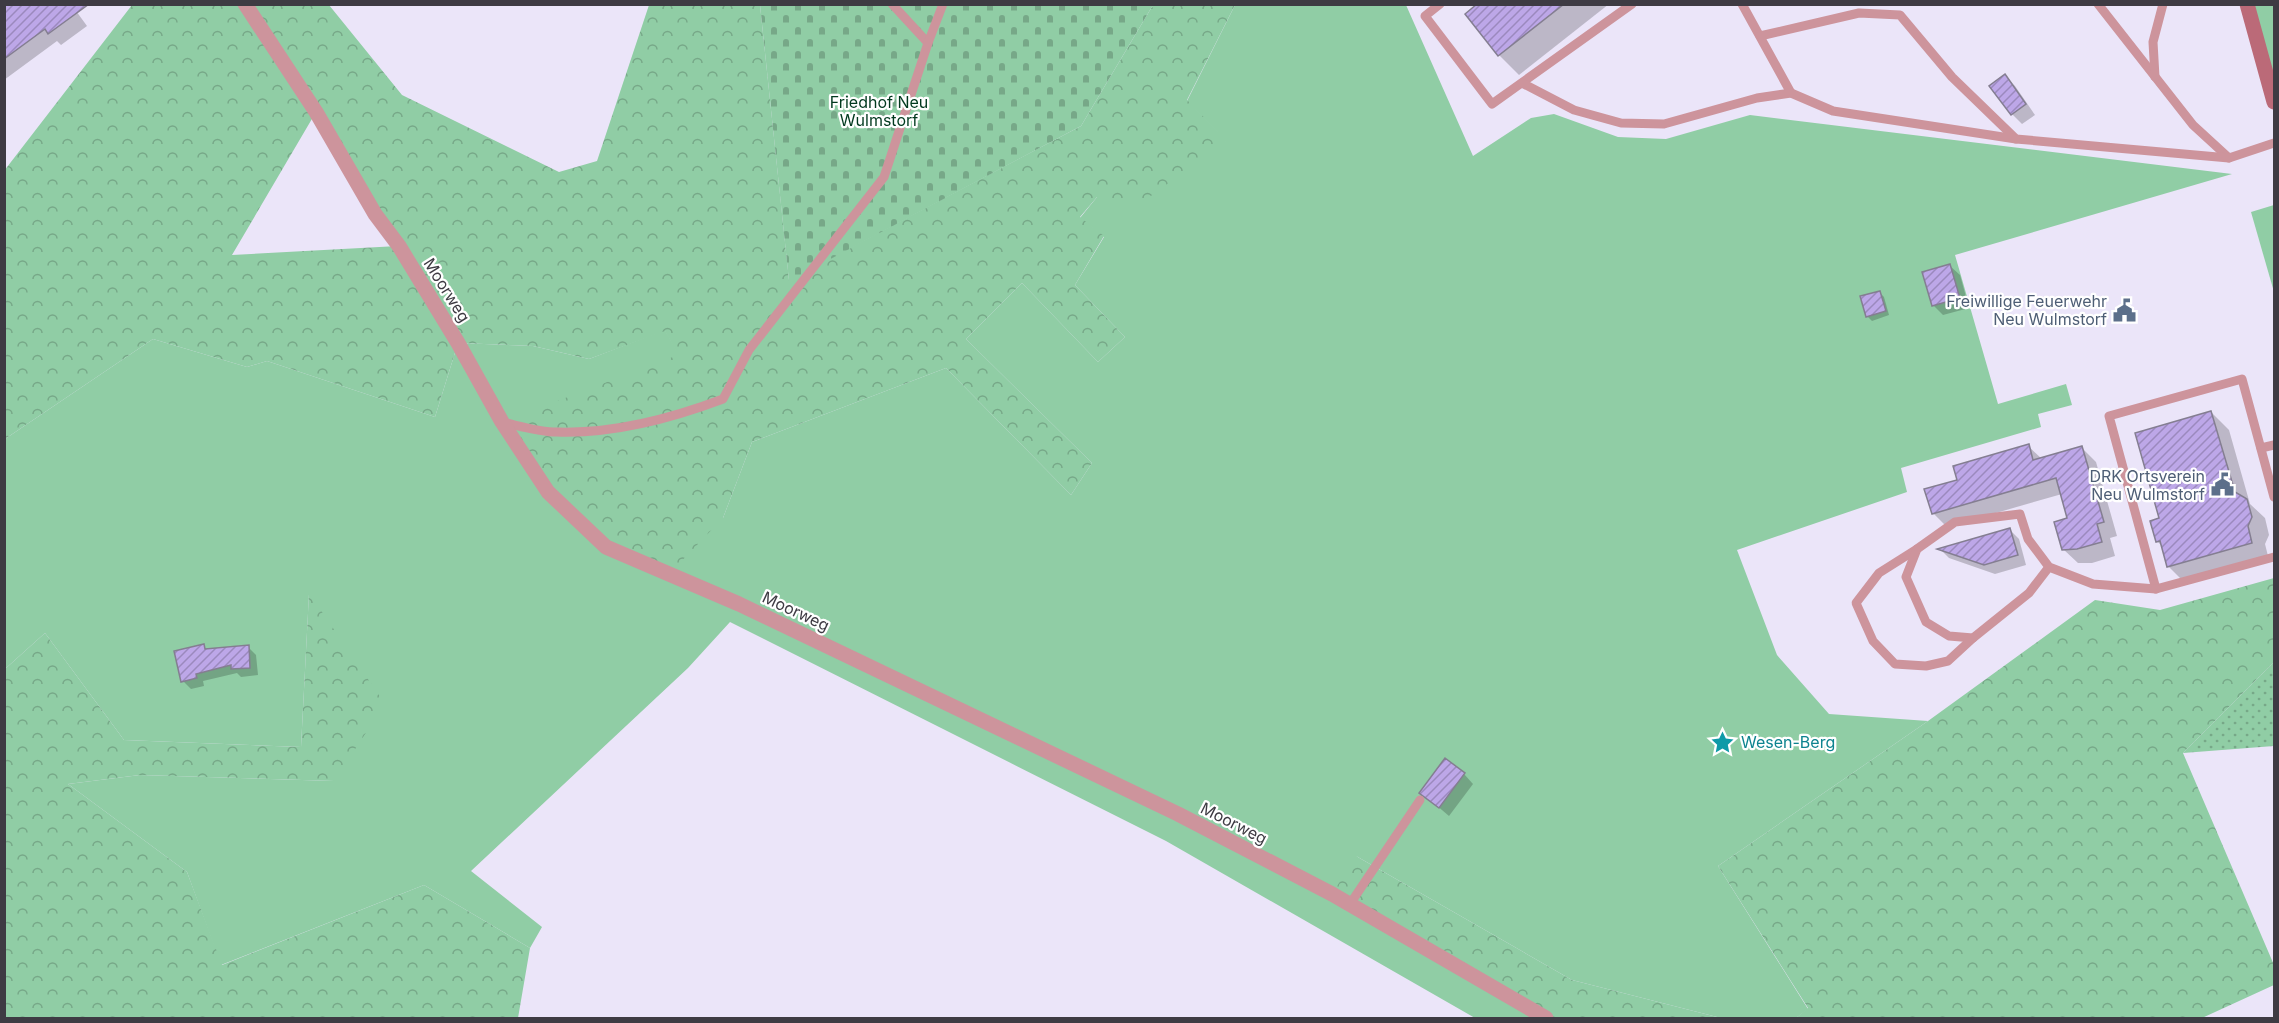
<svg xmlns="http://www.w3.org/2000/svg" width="2279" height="1023" font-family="Inter,sans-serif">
<defs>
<pattern id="forest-crowns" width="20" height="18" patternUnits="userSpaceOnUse" patternTransform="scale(1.5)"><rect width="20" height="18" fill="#90cda5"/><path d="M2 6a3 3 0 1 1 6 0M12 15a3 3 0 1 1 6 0" fill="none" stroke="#77a888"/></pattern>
<pattern id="cemetery-stones" width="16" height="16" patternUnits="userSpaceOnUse" patternTransform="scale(1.5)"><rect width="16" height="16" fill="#90cda5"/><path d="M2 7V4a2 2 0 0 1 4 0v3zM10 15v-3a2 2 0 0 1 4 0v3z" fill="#77a888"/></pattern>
<pattern id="park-dots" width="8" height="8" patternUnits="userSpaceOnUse" patternTransform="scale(1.5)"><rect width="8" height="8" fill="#90cda5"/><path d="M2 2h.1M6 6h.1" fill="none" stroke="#77a888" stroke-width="1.8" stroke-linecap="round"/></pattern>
<pattern id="building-hatch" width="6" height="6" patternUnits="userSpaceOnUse" patternTransform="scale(1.5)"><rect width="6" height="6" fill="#bda7e8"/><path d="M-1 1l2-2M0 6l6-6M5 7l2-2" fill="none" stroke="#9b89be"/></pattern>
</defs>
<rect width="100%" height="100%" fill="#ebe5f9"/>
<!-- grass -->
<g fill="#90cda5">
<path d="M1235 5H1406L1473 156 1531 118 1554 114 1618 137 1666 139 1750 115 2232 174 1955 255 1998 404 2066 384 2072 405 2038 414 2041 427 1901 468 1907 492 1737 550 1777 655 1829 714 1928 721 1718 866 1808 1009 1796 1018H1721L1572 980 1356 856 1546 1018H1475L1166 841 730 622 688 668 471 871 542 927 530 948 424 885 221 965 187 872 68 784 140 775 334 781 309 594 301 747 124 740 45 633 5 669V439L153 339 247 367 267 361 435 417 458 343 533 346 589 359 665 330 679 355 723 518 752 442 946 368 1071 495 1092 463 966 339 1022 283 1098 362 1125 337 1075 285 1104 237 1080 218 1097 197 1226 141 1187 101Z"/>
<path d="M2246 5H2274V103Z"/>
<path d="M2274 205V292L2251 212Z"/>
</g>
<!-- forest -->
<g fill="url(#forest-crowns)" fill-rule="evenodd">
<path d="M132 5H329L402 95 559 172 597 161 649 5H760L789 280 1081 126 1153 5H1235L1187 100 1227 141 1137 206 1097 197 1080 217 1104 236 1075 285 1125 337 1098 362 1022 283 966 339 1092 463 1071 495 946 368 752 442 723 518 670 573 606 547 548 492 502 422 678 355 665 331 589 359 533 346 458 343 435 417 267 361 247 367 153 339 5 439 4 171ZM316 112 398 246 232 255Z"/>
<path d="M2274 578V662L2183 753 2274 965V985L2202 1018H1796L1808 1008 1718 866 1928 721 2095 600 2160 610Z"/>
<path d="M309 593 385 704 334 781 140 775 68 784 187 872 222 965 424 885 530 948 518 1018H5V669L45 633 124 740 301 747Z"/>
<path d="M1356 856 1572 980 1721 1018H1546L1332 894Z"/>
</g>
<!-- cemetery -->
<path fill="url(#cemetery-stones)" d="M760 5H1153L1081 126 789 281Z"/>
<!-- park -->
<path fill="url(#park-dots)" d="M2274 662V746L2183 753Z"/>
<!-- shadow -->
<g fill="#0003">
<path d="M71 4 87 26 61 45 57 41 4 80V20Z"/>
<path d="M1479 4H1609L1519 75 1499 55Z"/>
<path d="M2005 76 2015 86 2035 115 2022 124 2012 114 1992 86Z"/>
<path d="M1950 266 1960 275 1969 308 1943 315 1933 305Z"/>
<path d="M1879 292 1884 297 1889 315 1872 321 1867 316Z"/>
<path d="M2211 412 2229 430 2250 504 2265 518 2269 535 2265 544 2269 560 2186 584 2168 566 2163 547 2157 541 2161 519Z"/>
<path d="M2028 446 2042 459 2082 448 2096 462 2117 536 2110 538 2115 556 2092 563H2078L2063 549 2069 519 2062 494 1947 527 1933 513 1958 481Z"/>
<path d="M2009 529 2019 539 2026 565 1995 574 1949 558 1940 549Z"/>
<path d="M203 646 208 651 248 647 256 655 258 675 241 677 237 673 203 681 204 686 191 689 183 681Z"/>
<path d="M1464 774 1473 784 1449 816 1422 793Z"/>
</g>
<!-- building -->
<g fill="url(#building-hatch)" stroke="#847e91" stroke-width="1.5">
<path d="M4 4H89L48 34 45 29 4 59Z"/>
<path d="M1477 4H1564L1498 56 1465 14Z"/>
<path d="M2005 74 2026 104 2011 115 1989 86Z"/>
<path d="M1950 264 1960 298 1932 306 1922 272Z"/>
<path d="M1880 291 1886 311 1866 317 1860 296Z"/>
<path d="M2211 411 2235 492 2247 499 2252 517 2248 526 2252 543 2167 567 2160 541 2156 542 2150 521 2159 518 2135 433Z"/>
<path d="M2029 444 2033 460 2082 446 2104 522 2097 524 2102 542 2077 549 2062 550 2054 522 2067 518 2056 478 1932 514 1924 489 1957 480 1953 466Z"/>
<path d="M2010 528 2018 555 1984 565 1937 549Z"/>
<path d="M204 644 205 649 249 645 250 668 231 669V665L196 674 197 678 181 682 174 651Z"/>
<path d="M1445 758 1465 773 1439 808 1419 793Z"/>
</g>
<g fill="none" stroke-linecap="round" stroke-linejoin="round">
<!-- lane -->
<g stroke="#cd949c" stroke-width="9">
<path d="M892 4 928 43"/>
<path d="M1440 4 1425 16 1492 104 1632 4"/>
<path d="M1742 4 1791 93"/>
<path d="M2098 4 2193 125 2229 158"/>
<path d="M1760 36 1859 13 1900 15 1952 77 2016 139"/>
<path d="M2155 77 2153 42 2163 4"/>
<path d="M1522 83 1574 110 1621 123 1664 124 1757 98 1791 93 1833 111 2016 139 2229 158 2274 143"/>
<path d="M502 422C520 426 539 432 557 432 614 434 670 419 723 399L749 350 884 177 928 43 943 4"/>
<path d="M2261 448 2274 445"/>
<path d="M2274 497 2242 379 2109 416 2156 589 2274 557"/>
<path d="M1917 549 1879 573 1856 603 1873 641 1895 664 1926 666 1948 661 1973 638"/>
<path d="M2049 567 2029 593 1973 638 1949 636 1926 622 1906 577 1917 549 1955 522 2020 514 2028 539 2049 567 2093 584 2156 589"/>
<path d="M1350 904 1420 800"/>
</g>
<!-- street -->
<path stroke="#cd949c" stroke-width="15" d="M245 4 316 112 375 214 399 246 458 343 502 422 548 492 606 547 739 604 1178 814 1332 894 1546 1018"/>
<!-- secondary -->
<path stroke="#bb6a78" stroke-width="15" d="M2247 4 2274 102"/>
</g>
<!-- icons -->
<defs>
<symbol id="civic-bare" viewBox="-9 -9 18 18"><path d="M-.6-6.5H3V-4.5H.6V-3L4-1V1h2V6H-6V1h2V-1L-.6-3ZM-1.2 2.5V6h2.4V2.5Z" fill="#5c6f8a" stroke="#fff" stroke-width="2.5" paint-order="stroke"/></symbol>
<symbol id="sight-bare" viewBox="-9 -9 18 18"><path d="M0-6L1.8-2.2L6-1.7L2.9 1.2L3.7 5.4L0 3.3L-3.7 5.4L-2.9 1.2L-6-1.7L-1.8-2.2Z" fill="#0f9aa8" stroke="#fff" stroke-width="2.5" paint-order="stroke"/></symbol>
</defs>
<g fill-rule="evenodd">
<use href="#civic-bare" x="2108" y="294" width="33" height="33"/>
<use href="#civic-bare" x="2206" y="468" width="33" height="33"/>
<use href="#sight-bare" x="1706" y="726" width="33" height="33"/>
</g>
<g text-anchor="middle" stroke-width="4.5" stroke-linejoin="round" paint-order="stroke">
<!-- park labels -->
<g font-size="16" fill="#01391e" stroke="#fff">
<text x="879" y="108">Friedhof Neu<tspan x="879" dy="18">Wulmstorf</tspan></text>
</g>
<!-- street labels -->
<g font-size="16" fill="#3e3b43" stroke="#fff">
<text transform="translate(447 290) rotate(58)" y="6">Moorweg</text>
<text transform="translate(796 611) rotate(25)" y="6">Moorweg</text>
<text transform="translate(1234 823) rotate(27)" y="6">Moorweg</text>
</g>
<!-- service labels -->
<g font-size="16" fill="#4e5e75" stroke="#fff" text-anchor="end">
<text x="2107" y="307">Freiwillige Feuerwehr<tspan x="2107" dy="18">Neu Wulmstorf</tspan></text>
<text x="2205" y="482">DRK Ortsverein<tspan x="2205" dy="18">Neu Wulmstorf</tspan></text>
</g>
<!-- culture labels -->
<g font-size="16" fill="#0d838f" stroke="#fff" text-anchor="start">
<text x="1741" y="748">Wesen-Berg</text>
</g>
</g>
<!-- border -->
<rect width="2279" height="1023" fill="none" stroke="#3e3b43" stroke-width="12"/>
</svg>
